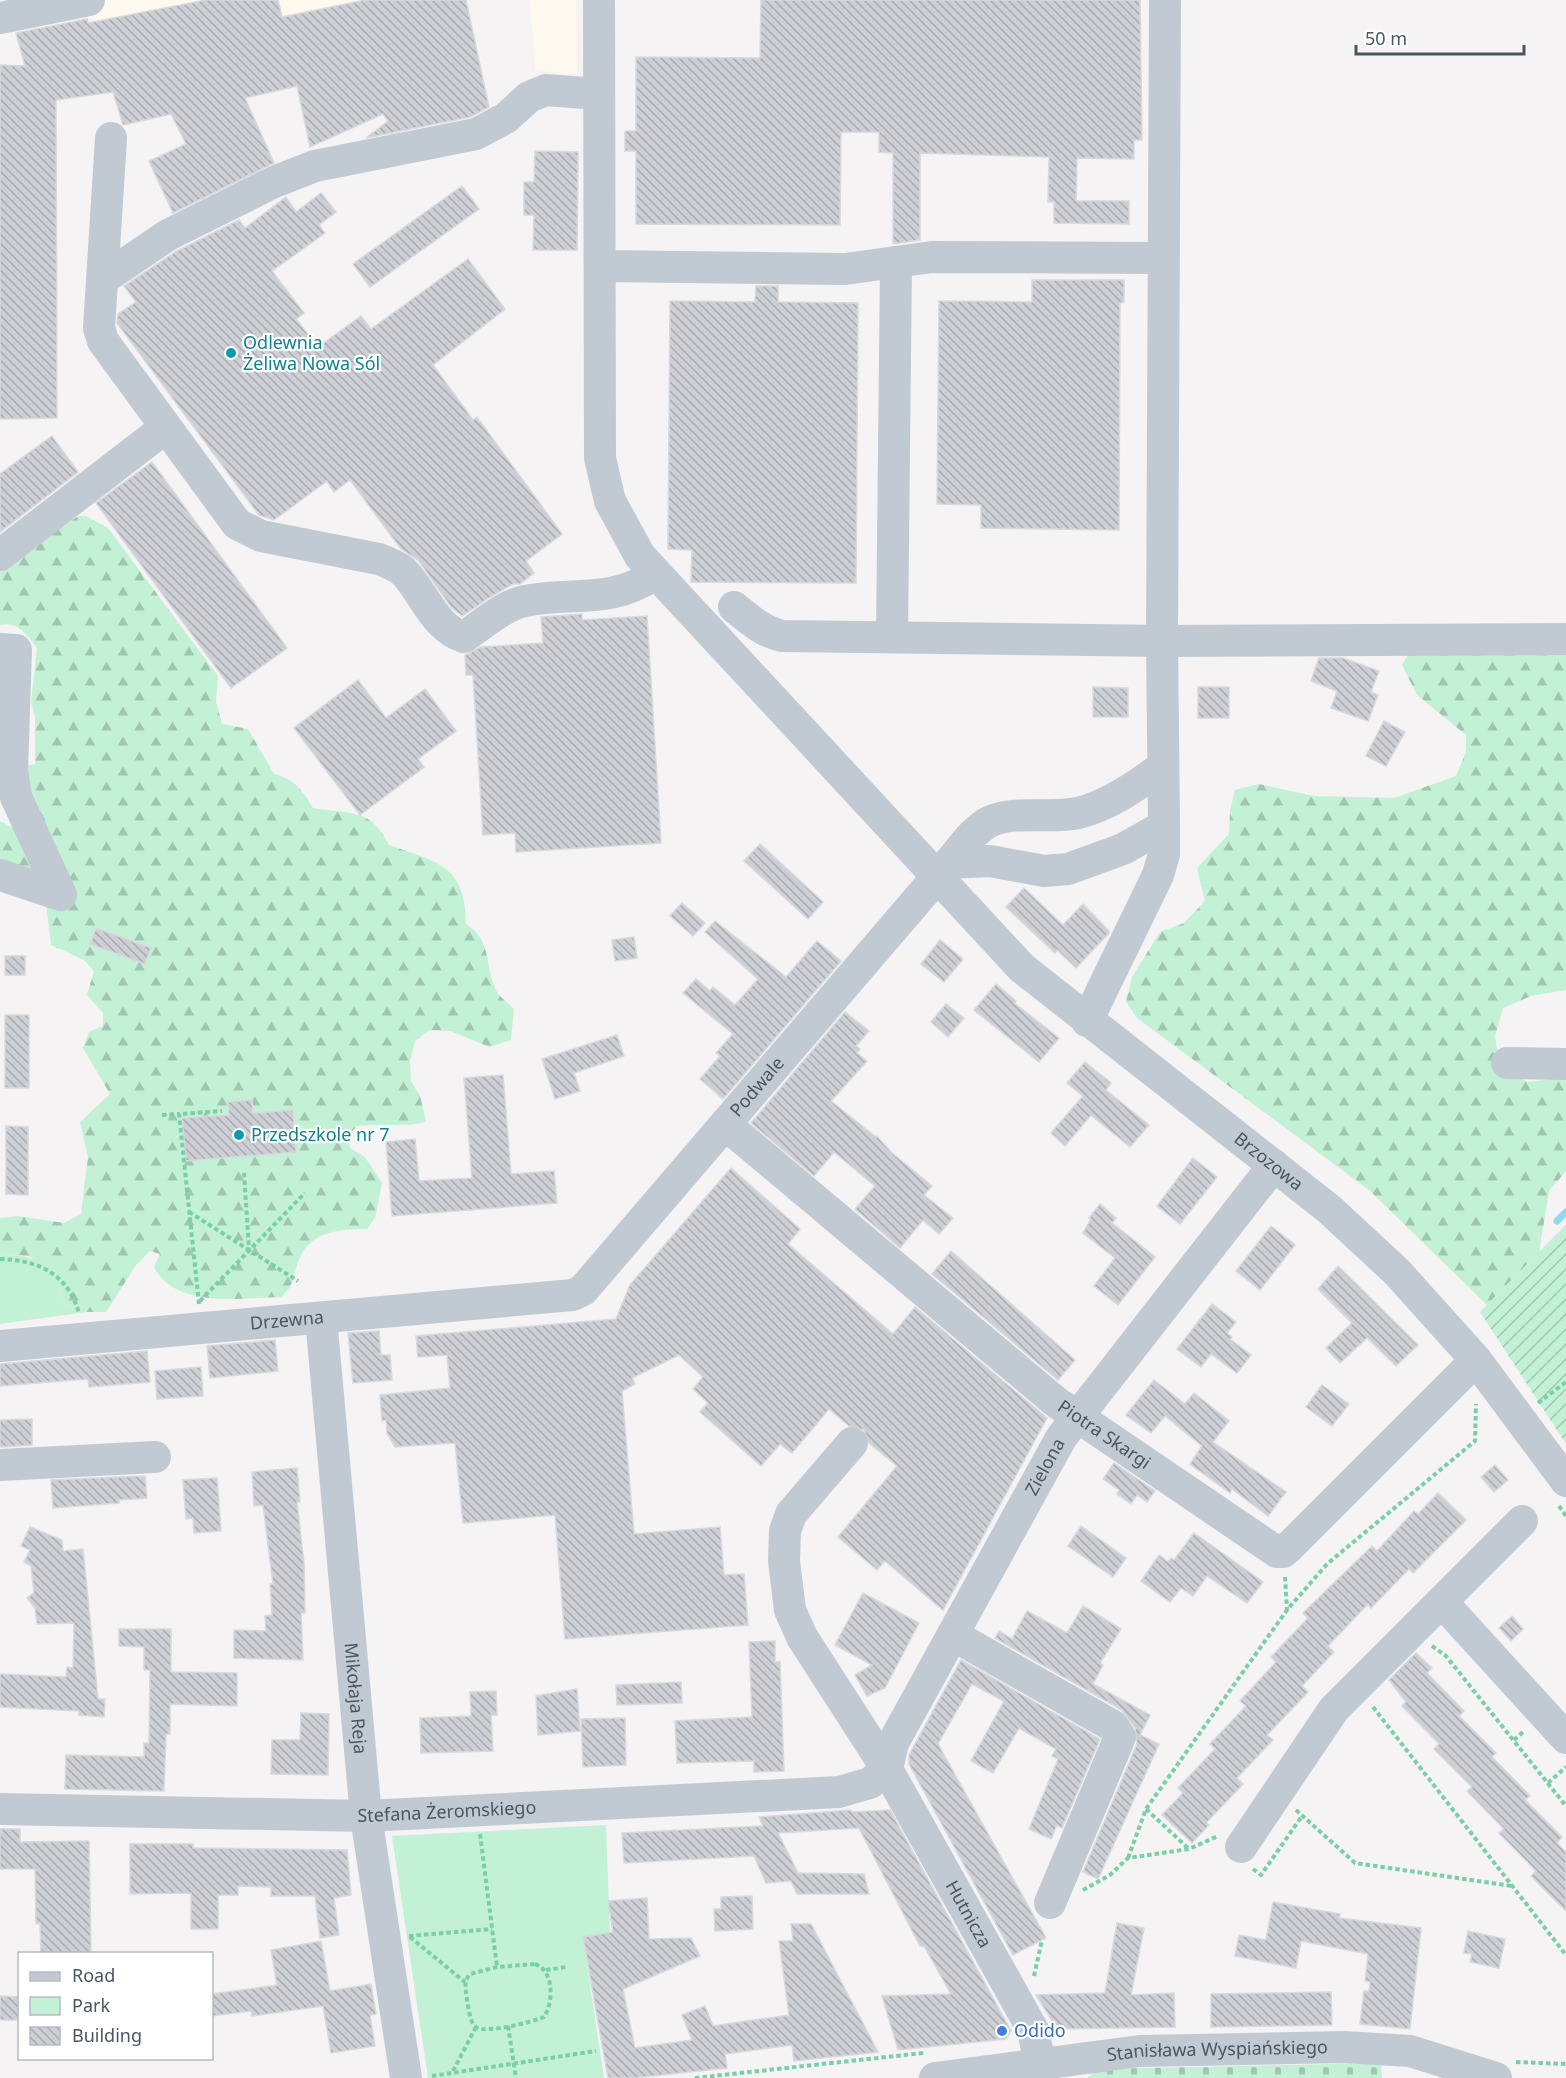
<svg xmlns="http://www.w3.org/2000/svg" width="1566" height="2078" font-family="'Noto Sans',sans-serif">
<defs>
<pattern id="forest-firs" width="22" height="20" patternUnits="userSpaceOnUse" patternTransform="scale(1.5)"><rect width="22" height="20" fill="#c3f1d5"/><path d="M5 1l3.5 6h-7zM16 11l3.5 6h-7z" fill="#a0c6b0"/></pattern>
<pattern id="cemetery-stones" width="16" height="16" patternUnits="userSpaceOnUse" patternTransform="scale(1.5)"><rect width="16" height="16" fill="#c3f1d5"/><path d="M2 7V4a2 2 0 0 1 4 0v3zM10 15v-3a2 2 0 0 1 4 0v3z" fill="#a0c6b0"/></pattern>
<pattern id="garden-furrows" width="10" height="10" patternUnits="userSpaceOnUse" patternTransform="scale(1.5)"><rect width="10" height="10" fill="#c3f1d5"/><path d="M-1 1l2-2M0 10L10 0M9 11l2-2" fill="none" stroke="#a0c6b0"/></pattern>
<pattern id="building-back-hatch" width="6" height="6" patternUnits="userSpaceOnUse" patternTransform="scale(1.5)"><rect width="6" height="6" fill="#cdcfd5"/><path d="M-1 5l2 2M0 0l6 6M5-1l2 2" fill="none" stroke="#a8abb0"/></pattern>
</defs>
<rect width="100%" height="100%" fill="#f5f3f3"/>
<!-- commercial -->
<g fill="#fdf9ef">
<path d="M83 0H206L97 21 87 16Z"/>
<path d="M278 0H365L282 17Z"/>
<path d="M530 0H576L577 74 535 71Z"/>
</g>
<!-- forest -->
<g fill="url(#forest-firs)">
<path d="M78 516H86L108 528 218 676 216 702 222 724 248 729 274 774C295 779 302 790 313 808 350 815 370 806 389 845 437 862 466 865 466 924 493 940 484 968 497 992 501 998 509 1004 514 1009L511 1040 490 1047 450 1031 430 1030 415 1041 410 1061 411 1081 420 1096 426 1121C415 1128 375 1123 357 1126L348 1136 350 1148 365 1157 382 1183 375 1218 367 1229C340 1229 310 1231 299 1260 292 1277 296 1284 281 1297 242 1298 175 1309 154 1267L160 1254 150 1251 136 1265 106 1312H86L65 1305 60 1292 63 1276 29 1256 0 1254V1218L18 1216 64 1223 81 1214 88 1157 80 1122 110 1094 83 1048 89 1032 103 1026V1013L87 995 94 971 84 960 51 945 46 904 0 882V821L11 827 26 828 20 768 35 764V716L31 702 37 648C28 636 18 621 0 625V564L33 548Z"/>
<path d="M1413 646 1566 650V990L1531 996 1503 1008 1495 1036 1500 1068 1528 1082 1566 1077V1171L1549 1191 1539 1252 1487 1305 1369 1190 1137 1018 1126 1002 1132 977 1160 932 1184 923 1205 901 1197 868 1229 834 1230 811 1235 790 1259 784 1314 796 1394 798 1456 776 1466 752V735L1417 695 1402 665Z"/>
</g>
<!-- cemetery -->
<path fill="url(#cemetery-stones)" d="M1381 2063 1382 2078H1087L1099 2069Z"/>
<!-- park -->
<g fill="#c3f1d5">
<path d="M0 1254C26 1256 44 1258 63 1276L60 1292 65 1305 86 1312 0 1324Z"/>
<path d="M606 1825 610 1932 583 1938 604 2078H428L392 1836Z"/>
</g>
<!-- garden -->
<path fill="url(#garden-furrows)" d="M1566 1225V1444L1480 1312Z"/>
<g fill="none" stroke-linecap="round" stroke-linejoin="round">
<!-- stream -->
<path stroke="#90daee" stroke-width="7" d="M1557 1221 1566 1212"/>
</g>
<!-- building -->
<g fill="url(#building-back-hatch)" stroke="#d7d9de" stroke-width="1.5">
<path d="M206 0H278L282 17 365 0H466L489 107 470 117 366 138 388 121 383 114 310 147 297 86 245 98 274 163 173 213 149 161 186 144 171 114 123 125 113 92 56 100 57 418 0 419V65L25 66 16 33 87 19 88 23Z"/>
<path d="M761 0H1140L1142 140H1134V159L1077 158 1076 201H1129V224L1054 223V202H1048L1049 157 920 153V240L893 244V153L879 152V132H841L840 225 636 224V151H625V131H636V57L760 58Z"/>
<path d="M535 151 578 152 577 250H533L534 215H524V182H534Z"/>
<path d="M462 186 479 209 370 287 353 264Z"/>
<path d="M321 193 336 212 319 225 325 233 272 271 304 313 296 319 318 347 361 316 371 329 468 259 505 309 433 365 473 420 477 417 562 534 526 561 534 573 520 584H513L492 596 462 616 451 607 418 560 401 549 350 480 334 492 327 481 274 520 259 515 117 323 118 314 136 302 124 286 177 251 239 220 245 228 286 197 296 212Z"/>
<path d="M1032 280H1124V302L1120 303 1119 530 981 528V505L937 504 939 301 1032 302Z"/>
<path d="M756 286H778V302L858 303 856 583 691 582 692 550 668 549 670 301 755 302Z"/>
<path d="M52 436 78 472 0 532V474Z"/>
<path d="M152 462 287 648 231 688 96 503Z"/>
<path d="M582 614V620L647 616 661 843 516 852 515 833 483 835 473 675H466L465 655 481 647 543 643 541 617Z"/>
<path d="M1319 658H1343L1379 671 1371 692 1378 695 1368 721 1331 708 1337 691 1311 681Z"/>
<path d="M358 680 386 718 425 689 456 731 418 759 424 767 360 815 294 728Z"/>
<path d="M1093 687 1128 688V717H1093Z"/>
<rect x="1198" y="687" width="31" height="31"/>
<path d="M1384 721 1405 732 1386 766 1366 756Z"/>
<path d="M760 844 823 902 808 919 744 861Z"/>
<path d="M1024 888 1063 925 1083 904 1110 932 1076 968 1057 950 1055 953 1006 907Z"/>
<path d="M682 903 705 923 693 936 670 916Z"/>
<path d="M715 921 786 977 817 941 841 961 723 1099 700 1079 720 1056 716 1053 733 1034 683 993 696 979 710 991 713 987 735 1005 758 979 705 932Z"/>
<path d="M96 928 151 948 145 964 90 944Z"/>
<path d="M634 937 637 958 615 961 612 940Z"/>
<path d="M940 940 963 959 944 982 921 964Z"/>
<rect x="5" y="956" width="20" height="19"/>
<path d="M996 984 1016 1001 1014 1003 1059 1038 1039 1062 974 1010Z"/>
<path d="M946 1004 964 1018 948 1037 931 1022Z"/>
<path d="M845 1012 869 1031 856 1046 860 1049 857 1053 867 1061 831 1101 876 1137 877 1136 891 1152 932 1186 924 1195 953 1218 939 1234 923 1220 900 1248 855 1209 875 1186 834 1152 814 1176 751 1123Z"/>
<rect x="5" y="1015" width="24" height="73"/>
<path d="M617 1035 624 1056 574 1073 580 1091 555 1099 542 1059Z"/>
<path d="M1085 1062 1111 1083 1106 1090 1149 1125 1130 1147 1091 1115 1065 1146 1051 1133 1083 1096 1067 1083Z"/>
<path d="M503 1075 511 1174 554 1171 557 1203 392 1216 386 1142 415 1139 419 1181 472 1178 464 1078Z"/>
<path d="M252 1100 253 1113 293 1110 296 1152 186 1161 182 1118 229 1115 228 1102Z"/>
<path d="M6 1126 28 1127V1195L6 1194Z"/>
<path d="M1193 1158 1217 1177 1180 1224 1157 1206Z"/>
<path d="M731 1168 800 1229 788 1244 893 1334 915 1307 1047 1418 943 1610 885 1561 877 1570 838 1537 897 1466 869 1443 864 1430 849 1426 829 1409 792 1453 780 1444 761 1466 700 1412 708 1403 693 1389 703 1377 679 1355 632 1378 635 1384 622 1391 634 1534 720 1527 724 1575 744 1574 748 1625 565 1639 555 1515 463 1523 455 1443 395 1447 387 1433 386 1420 382 1421 380 1395 450 1388 447 1355 418 1357 416 1336 616 1319 630 1285Z"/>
<path d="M1100 1204 1116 1218 1112 1223 1155 1257 1118 1305 1094 1286 1115 1258 1083 1233 1091 1219 1089 1218Z"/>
<path d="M1271 1226 1295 1245 1260 1290 1236 1271Z"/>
<path d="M951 1251 1075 1360 1058 1380 932 1274Z"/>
<path d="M1338 1266 1418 1345 1396 1366 1367 1338 1340 1363 1326 1348 1352 1323 1318 1289Z"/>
<path d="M1212 1304 1236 1322 1227 1333 1232 1337 1230 1339 1251 1355 1237 1373 1211 1354 1201 1367 1177 1349Z"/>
<path d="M379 1331 381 1355H390L392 1380 353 1383 348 1333Z"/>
<path d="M275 1340 278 1371 210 1378 207 1346Z"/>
<path d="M147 1351 150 1382 89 1387 88 1379 0 1386V1364Z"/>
<path d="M201 1367 203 1396 157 1399 155 1371Z"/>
<path d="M1154 1380 1185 1404 1194 1393 1229 1421 1213 1442 1286 1492 1268 1516 1232 1489 1230 1493 1190 1464 1202 1446 1165 1416 1151 1433 1126 1415Z"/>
<path d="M1322 1385 1349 1404 1332 1426 1306 1407Z"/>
<path d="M32 1419V1445L0 1447V1420Z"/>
<path d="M1114 1463 1155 1491 1147 1502 1137 1495 1131 1504 1117 1494 1119 1490 1103 1479Z"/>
<path d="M1495 1465 1508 1480 1494 1492 1481 1477Z"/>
<path d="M297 1468 300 1502H297L304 1563 305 1613H301L303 1660 234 1658V1630L266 1631 265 1616 272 1615 270 1584H273L263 1505 254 1506 252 1472Z"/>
<path d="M145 1476 147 1498 119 1500V1503L53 1508 51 1480Z"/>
<path d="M217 1478 221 1531 194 1533 193 1518 186 1519 183 1480Z"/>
<path d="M1438 1493 1466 1520 1413 1573 1409 1569 1371 1608 1368 1604 1328 1646 1334 1652 1302 1686 1308 1692 1267 1735 1273 1740 1237 1778 1243 1784 1206 1823 1209 1825 1192 1843 1162 1815 1183 1793 1178 1788 1215 1749 1210 1744 1246 1706 1240 1701 1276 1662 1271 1657 1308 1618 1303 1613 1372 1546 1377 1551 1414 1511 1418 1514Z"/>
<path d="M1081 1526 1126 1558 1113 1577 1068 1546Z"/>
<path d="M30 1527 62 1540 63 1551 83 1549 98 1699H105L104 1717 79 1715V1711L0 1707V1674L66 1677 67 1667 73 1668 74 1623 37 1624 35 1608 27 1598 34 1593 31 1566 24 1562 30 1550 21 1546Z"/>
<path d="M1194 1533 1263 1582 1247 1603 1207 1576 1193 1596 1181 1588 1170 1602 1141 1581 1159 1555 1168 1562 1171 1558 1174 1560Z"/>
<path d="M863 1593 919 1623 885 1688 867 1696 855 1675 872 1665 835 1645Z"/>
<path d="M1083 1606 1121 1629 1100 1663 1103 1665 1093 1684 1150 1715 1140 1735 1159 1744 1098 1879 1083 1872 1137 1744 1135 1728 1122 1710 995 1638 999 1631 1012 1639 1027 1611 1067 1633Z"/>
<path d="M1512 1616 1523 1629 1511 1641 1499 1628Z"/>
<path d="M119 1629H171V1672L237 1673V1706L170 1704V1734H166L164 1791 65 1789 66 1755 144 1757V1743H149L150 1670H144V1647L119 1646Z"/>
<path d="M775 1641V1662H780L784 1771 754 1772V1761L677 1763 675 1721 752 1717 749 1642Z"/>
<path d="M1416 1653 1432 1668 1427 1673 1464 1711 1459 1716 1496 1753 1492 1757 1530 1796 1525 1800 1562 1837 1557 1843 1566 1852V1911L1531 1876 1536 1871 1499 1833 1504 1829 1467 1791 1472 1787 1434 1749 1439 1744 1402 1706 1406 1702 1389 1680Z"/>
<path d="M961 1660 1100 1739 1062 1828 1057 1825 1051 1839 1029 1829 1058 1759 1052 1756 1056 1749 1019 1728 993 1773 971 1761 1004 1701 972 1684 938 1744 1046 1938 1013 1955 909 1764V1755Z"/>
<path d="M681 1682 682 1703 617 1705 616 1685Z"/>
<path d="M577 1689 580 1731 538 1735 536 1696Z"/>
<path d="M496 1691 497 1715H491L493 1751 421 1753 420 1718 471 1716 470 1692Z"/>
<path d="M301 1713 329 1714 328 1775 271 1774 272 1740H300Z"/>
<path d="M625 1718 626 1765 583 1767 581 1719Z"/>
<path d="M851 1810 852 1812 890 1810 1011 2031 1006 2039 898 2050 882 1996 951 1994 924 1946H920L859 1828 778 1833 798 1873 864 1874 869 1894H797L791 1881 766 1883 754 1856 624 1863 622 1833 763 1826 759 1817Z"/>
<path d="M0 1829H20V1842L89 1841 91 1953H41L40 1923 36 1924 35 1869H0Z"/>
<path d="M130 1844H193V1848L347 1850 351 1895 334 1898 339 1935 320 1938 315 1896H271V1887L238 1886V1895H218V1929H191V1893L130 1894Z"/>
<path d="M752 1896 753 1929 715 1931 714 1909H721V1897Z"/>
<path d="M647 1898 649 1939 691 1938 700 1956 623 1989 635 2048 692 2040 682 2015 705 2006 713 2026 789 2015 779 1941H793L791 1924H811L878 2052 794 2061 792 2045 725 2054 727 2068 634 2078H608L583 1937 613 1932 608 1901Z"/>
<path d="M1273 1902 1340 1914 1339 1918 1421 1928 1410 2029 1360 2024 1364 1991H1369L1370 1982 1365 1981 1368 1954 1301 1941 1296 1968 1235 1956 1239 1935 1266 1940Z"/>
<path d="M1117 1923 1144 1928 1131 1995 1174 1993 1175 2027 1057 2029 1036 1995 1105 1993Z"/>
<path d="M1468 1931 1505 1939 1499 1968 1470 1962 1472 1954 1464 1953Z"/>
<path d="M321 1941 330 1991 371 1984 376 2014 370 2015 375 2046 331 2053 323 2006 252 2016 251 2011 212 2016V1994L277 1985 271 1950Z"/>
<path d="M1331 1992 1332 2025 1211 2027V1994Z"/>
<path d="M0 1996 20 1997V2020H0Z"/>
</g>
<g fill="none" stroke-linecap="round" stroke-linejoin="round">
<!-- path -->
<g stroke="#7ad0a6" stroke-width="4" stroke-dasharray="4.5 3" stroke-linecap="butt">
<path d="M162 1115 179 1114"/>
<path d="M244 1173 249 1249"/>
<path d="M189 1212 298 1281"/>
<path d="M0 1259C38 1260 68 1274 79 1313"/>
<path d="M200 1301 305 1193"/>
<path d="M199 1304 179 1114 222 1111"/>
<path d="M1538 1403 1566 1382"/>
<path d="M1559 1506 1566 1516"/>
<path d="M1285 1577 1287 1610"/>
<path d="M1432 1646 1446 1656 1566 1806"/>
<path d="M1373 1707 1566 1955"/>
<path d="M1514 1740 1525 1730"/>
<path d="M1548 1783 1566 1767"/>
<path d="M1146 1809 1189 1849"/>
<path d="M1296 1810 1355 1863 1512 1886"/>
<path d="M480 1834 497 1967"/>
<path d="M1128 1858 1146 1809 1287 1610 1327 1564 1475 1441 1476 1404"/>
<path d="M1253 1869 1261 1875 1302 1816"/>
<path d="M1083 1890 1110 1875 1128 1858 1189 1849 1218 1836"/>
<path d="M409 1936 492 1929"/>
<path d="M410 1937 465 1982"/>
<path d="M535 1964C554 1970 554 2002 544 2017 533 2022 484 2034 476 2027 469 2021 469 2009 467 2000 466 1990 463 1982 470 1974L497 1967Z"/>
<path d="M546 1970 566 1967"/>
<path d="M1034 1976 1042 1940"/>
<path d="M508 2026 516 2078"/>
<path d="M1516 2062 1566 2064"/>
<path d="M453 2071 476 2027"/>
<path d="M432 2076 596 2051"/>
<path d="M695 2078 923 2053"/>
</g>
<!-- minor -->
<g stroke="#c1cad2" stroke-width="32">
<path id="s1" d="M599 0 600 458 610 501 640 556 1022 968 1329 1209 1397 1272 1476 1360 1566 1481"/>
<path d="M0 18 89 0"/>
<path d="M111 138 99 328 103 341 237 524 261 536 379 559C387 562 397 566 404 572 424 593 435 629 464 637 482 625 504 605 525 601 573 591 611 605 655 574"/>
<path d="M600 266 845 269 932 257 1163 258"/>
<path d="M103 279 168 235 274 182 315 166 476 134 506 118 529 97 546 90 598 94"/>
<path d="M0 555 165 428"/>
<path d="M734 607C749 619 763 632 782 636L1162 641 1566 639"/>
<path d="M892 637 896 262"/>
<path d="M0 649 16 650 12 771 16 797 61 895 0 875"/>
<path d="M949 863C961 849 974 829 991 821 1018 810 1050 819 1078 813 1108 806 1138 785 1162 767"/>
<path d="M1087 1021 1158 875 1164 854V826"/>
<path d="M1507 1063 1566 1064"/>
<path id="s2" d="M726 1125 1056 1402 1277 1552H1283L1290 1546 1476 1360"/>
<path id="s3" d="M321 1318 366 1816 406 2078"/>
<path id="s4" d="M0 1346 573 1295 583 1290 949 863 990 861 1044 871 1068 869 1123 849 1164 826 1162 641 1165 0"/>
<path id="s5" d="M852 1443 791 1514 785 1531 784 1561 790 1610 802 1637 887 1769 1033 2030 1037 2049 1038 2078"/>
<path d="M0 1465 155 1457"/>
<path d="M1442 1602 1566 1738"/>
<path d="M953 1635 1113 1726 1120 1737 1050 1903"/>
<path id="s6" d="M887 1769 893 1743 1061 1438 1274 1165"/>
<path id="s7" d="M0 1809 366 1816 839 1792 870 1783 887 1769"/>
<path d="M1241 1847 1334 1709 1522 1521"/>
<path id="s8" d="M935 2078 1140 2051 1344 2047 1410 2051 1496 2078"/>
</g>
</g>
<!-- markers -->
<g fill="#0f9aa8" stroke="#fff" stroke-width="2">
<circle cx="231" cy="353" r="6"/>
<circle cx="239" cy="1135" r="6"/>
</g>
<circle fill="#3f7fe0" stroke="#fff" stroke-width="2" cx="1002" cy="2031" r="6"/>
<g text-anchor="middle" stroke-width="4.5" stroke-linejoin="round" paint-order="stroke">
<!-- culture labels -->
<g font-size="18" fill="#0d838f" stroke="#fff" text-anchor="start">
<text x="243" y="349">Odlewnia<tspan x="243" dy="21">Żeliwa Nowa Sól</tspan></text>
<text x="251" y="1141">Przedszkole nr 7</text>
</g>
<!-- street labels -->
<g font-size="18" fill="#4a5661" stroke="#fff">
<text dy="6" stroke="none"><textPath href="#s4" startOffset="854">Podwale</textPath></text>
<text dy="6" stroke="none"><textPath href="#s1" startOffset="1440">Brzozowa</textPath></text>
<text dy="6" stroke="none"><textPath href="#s4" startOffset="288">Drzewna</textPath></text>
<text dy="6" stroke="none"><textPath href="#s2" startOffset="489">Piotra Skargi</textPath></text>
<text dy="6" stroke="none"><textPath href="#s6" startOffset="342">Zielona</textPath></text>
<text dy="6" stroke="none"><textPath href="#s3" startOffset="382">Mikołaja Reja</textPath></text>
<text dy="6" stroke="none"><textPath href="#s7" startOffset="447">Stefana Żeromskiego</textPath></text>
<text dy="6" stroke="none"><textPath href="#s5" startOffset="544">Hutnicza</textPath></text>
<text dy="6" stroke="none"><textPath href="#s8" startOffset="284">Stanisława Wyspiańskiego</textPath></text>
</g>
<!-- shop labels -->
<g font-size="18" fill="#366cbe" stroke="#fff" text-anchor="start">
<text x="1014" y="2037">Odido</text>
</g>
</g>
<!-- legend -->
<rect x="18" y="1952" width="195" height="108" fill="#ffffff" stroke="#b7bbc0" stroke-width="1.5"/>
<rect x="30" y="1972" width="30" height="9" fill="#c1cad2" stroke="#b7bbc0" stroke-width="1.5"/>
<text x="72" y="1982" font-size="18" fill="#4a5661">Road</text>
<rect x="30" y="1997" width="30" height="18" fill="#c3f1d5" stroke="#b7bbc0" stroke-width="1.5"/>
<text x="72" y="2012" font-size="18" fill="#4a5661">Park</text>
<rect x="30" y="2027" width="30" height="18" fill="url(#building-back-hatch)" stroke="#b7bbc0" stroke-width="1.5"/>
<text x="72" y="2042" font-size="18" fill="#4a5661">Building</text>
<!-- scale -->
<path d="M1356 45v9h168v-9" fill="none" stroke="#4a5661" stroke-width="3"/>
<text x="1365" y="45" font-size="18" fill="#4a5661" stroke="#ffffff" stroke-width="4.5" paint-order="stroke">50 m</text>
</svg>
